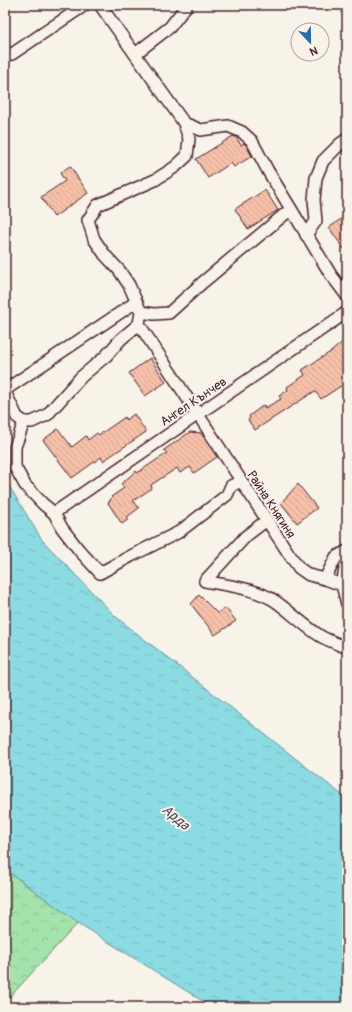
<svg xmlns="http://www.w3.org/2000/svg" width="352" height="1012" font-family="Pangolin,sans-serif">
<defs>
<pattern id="forest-crowns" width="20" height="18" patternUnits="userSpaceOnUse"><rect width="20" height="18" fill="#a4e3ab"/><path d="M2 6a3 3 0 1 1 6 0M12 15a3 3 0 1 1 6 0" fill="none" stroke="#8fc293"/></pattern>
<pattern id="water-ripples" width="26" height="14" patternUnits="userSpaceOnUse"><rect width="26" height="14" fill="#8adbe2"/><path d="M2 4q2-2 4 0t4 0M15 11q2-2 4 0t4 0" fill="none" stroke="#79bcc2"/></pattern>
<pattern id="building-back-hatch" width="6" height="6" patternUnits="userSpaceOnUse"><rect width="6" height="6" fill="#f6c1a8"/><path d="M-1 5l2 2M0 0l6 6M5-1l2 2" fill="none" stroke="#d4a591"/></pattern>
</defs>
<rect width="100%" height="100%" fill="#f7f3e8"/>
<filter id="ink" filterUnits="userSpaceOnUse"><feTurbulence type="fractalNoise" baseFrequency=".025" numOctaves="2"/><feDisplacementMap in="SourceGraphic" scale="8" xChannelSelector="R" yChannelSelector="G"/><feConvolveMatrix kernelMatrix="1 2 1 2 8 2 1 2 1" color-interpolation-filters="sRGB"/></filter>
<g filter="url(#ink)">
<!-- forest -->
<path fill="url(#forest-crowns)" stroke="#77816b" d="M5 869 78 923 5 1002Z"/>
<!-- water -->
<path fill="url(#water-ripples)" stroke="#709099" d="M5 479 42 540 116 617 347 799V1007H212L78 923 5 869Z"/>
<!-- building -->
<g fill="url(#building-back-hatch)" stroke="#4a1f2b">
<path d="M233 136 236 137 241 145 244 143 246 145 252 156 234 167 231 163 208 178 196 159Z"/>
<path d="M70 166 88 193 54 217 41 197 65 181 60 173Z"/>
<path d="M265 190 278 210 248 229 235 209Z"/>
<path d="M342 218 347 225V253L329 228Z"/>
<path d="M347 338V382L321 399 315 391 255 430 248 420 250 418 249 416 264 405 265 408 281 399 279 396 288 390 287 387 305 375 302 370 332 351Z"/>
<path d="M150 358 166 382 145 396 129 373Z"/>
<path d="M134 414 146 432 103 461 101 457 72 478 43 440 58 429 72 447 86 436 88 440 97 433 99 435 125 417 126 420Z"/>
<path d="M190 432 201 433 217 457 194 473 190 467 180 473 177 468 151 485 152 488 133 501 139 508 127 517 129 519 122 524 108 503 110 502 109 501 112 498 111 497 124 488 121 484 136 471 137 473 167 453 164 450Z"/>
<path d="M298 484 317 508 297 523 281 503Z"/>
<path d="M199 595 217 613 226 608 236 621 215 635 191 604Z"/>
</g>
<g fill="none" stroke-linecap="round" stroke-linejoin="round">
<defs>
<g id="minor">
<path d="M100 5 184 123 189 139 187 156 175 167 155 180 98 205 88 220 94 239 105 255 119 270 129 285 141 312 139 324 289 554 299 568 309 575 325 579 342 585 347 604"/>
<path d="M135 54 170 27 187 5"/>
<path d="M5 55 12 54 85 5"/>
<path d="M184 123 201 130 228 126 242 132 252 141 268 171 331 275 347 296"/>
<path d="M306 235 316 221 314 200 316 178 323 161 340 144 347 139"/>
<path d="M141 312 154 314 169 313 202 283 291 209"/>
<path d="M5 390 136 302"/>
<path d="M5 392 17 417 24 422H32L47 415 81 377 106 356 121 339 139 324"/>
<path d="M24 422 15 447V467L25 485 43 504 54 513 62 528 79 550 100 573 131 556 179 532 227 495 231 486 241 481"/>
<path d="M54 513 347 312"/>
<path d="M325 579 336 557 347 551"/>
<path d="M205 581C228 586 255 588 275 601 291 612 305 627 322 637 329 641 339 644 347 648"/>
<path d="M205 581 246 536 267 520"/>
<path d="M346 590 342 585 347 558"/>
</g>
</defs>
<!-- minor casing -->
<use href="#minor" stroke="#4a1f2b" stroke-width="14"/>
<!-- minor -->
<use href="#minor" stroke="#f7f3e8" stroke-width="11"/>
</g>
</g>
<g text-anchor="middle" stroke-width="4" stroke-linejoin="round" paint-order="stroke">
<!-- street labels -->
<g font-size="13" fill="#4a1f2b" stroke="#f7f3e8">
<text transform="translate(193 401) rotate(-34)" y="5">Ангел Кънчев</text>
<text transform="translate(272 504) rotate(57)" y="5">Райна Княгиня</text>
</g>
<!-- water labels -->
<g font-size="14" font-style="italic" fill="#5a4e59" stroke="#f7f3e8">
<text transform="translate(176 817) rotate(40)" y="5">Арда</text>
</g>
</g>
<!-- margin -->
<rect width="352" height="1012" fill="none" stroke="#f7f3e8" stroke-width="20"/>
<rect x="10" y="10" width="332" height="992" fill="none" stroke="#4a1f2b" stroke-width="1.5" filter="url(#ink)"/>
<!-- north arrow -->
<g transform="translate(310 42) rotate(158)"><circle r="19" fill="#f7f3e8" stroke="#b29e9c"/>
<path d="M0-3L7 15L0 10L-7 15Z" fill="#1f6fb2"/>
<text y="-6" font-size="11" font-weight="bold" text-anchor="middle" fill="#4a1f2b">N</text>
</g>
</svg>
